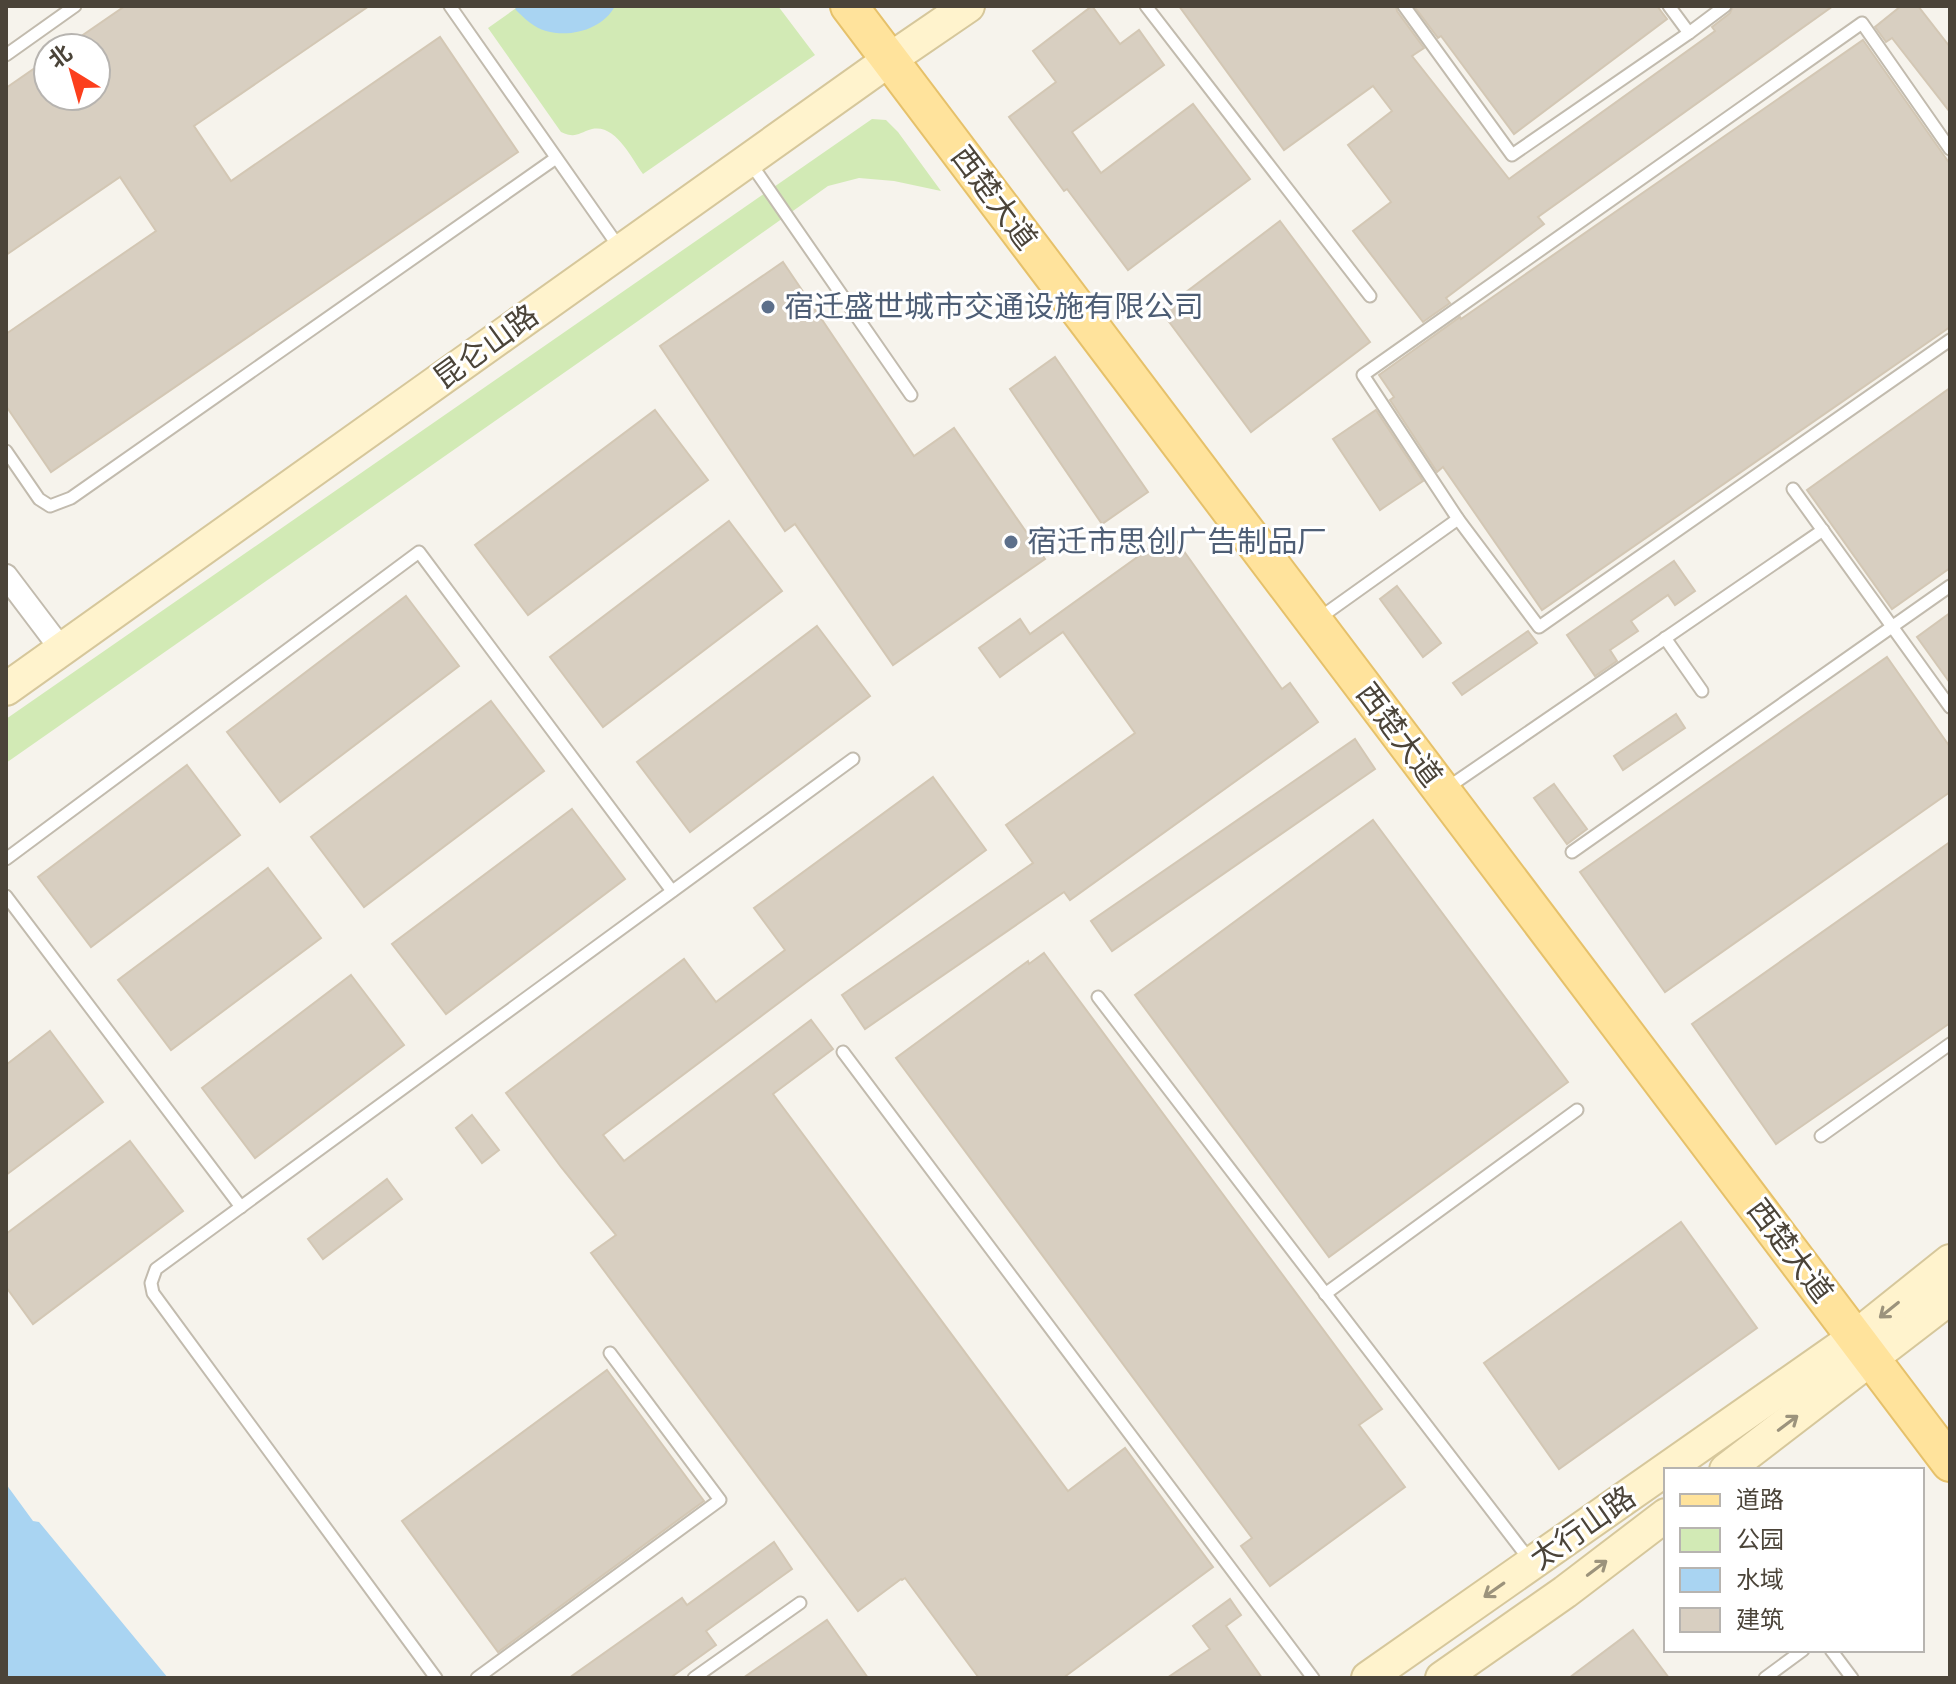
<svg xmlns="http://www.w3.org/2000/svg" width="1956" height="1684" font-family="Signika,'Noto Sans SC',sans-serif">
<rect width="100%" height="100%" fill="#f6f3ec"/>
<!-- green -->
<g fill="#d2eab5">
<path d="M519 6H778L815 55 643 174C631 158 616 124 592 129 578 133 576 139 561 132L488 28Z"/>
<path d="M872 119 886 120 898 132 941 191 894 181 859 178 828 186 638 321 6 763V719Z"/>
</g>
<!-- water -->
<g fill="#a9d4f2">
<path d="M519 6H615C603 29 571 38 546 31 534 28 524 18 515 9Z"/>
<path d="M6 1484 33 1521 39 1522 168 1678H6Z"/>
</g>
<!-- building -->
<g fill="#d8cfc1" stroke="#d3c7b4" stroke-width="2">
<path d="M125 6H369L194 126 231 181 440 37 518 152 51 472 6 406V334L156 231 120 177 6 255V88L48 59V96H96V48H64Z"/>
<path d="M1092 6 1120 44 1139 30 1164 65 1072 132 1101 173 1193 104 1250 179 1128 270 1067 189 1064 191 1009 117 1056 82 1033 51Z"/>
<path d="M1179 6H1396L1397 11 1424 48 1412 56 1509 179 1715 31 1712 27 1730 13 1733 6H1833L1538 217 1544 224 1446 298 1450 303 1423 322 1353 231 1391 202 1348 145 1392 111 1373 86 1284 150Z"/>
<path d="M1414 6H1657L1667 19 1514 134 1441 36 1438 38Z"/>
<path d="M1901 6H1918L1950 47V112L1892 38 1886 42 1875 27Z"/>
<path d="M1863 40 1950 164V327L1542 610 1443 467 1437 472 1390 400 1394 397 1379 375 1460 317 1461 319Z"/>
<path d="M1280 221 1370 342 1251 432 1161 311Z"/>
<path d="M783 262 914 456 954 428 1045 559 893 665 795 524 785 531 660 346Z"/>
<path d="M1055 357 1148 492 1102 524 1010 389Z"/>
<path d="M1950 388V568L1892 609 1807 490Z"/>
<path d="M655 410 708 480 528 615 475 545Z"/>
<path d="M1376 410 1423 481 1380 510 1333 439Z"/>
<path d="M729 521 782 591 603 727 550 657Z"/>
<path d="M1171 533 1282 689 1290 683 1318 722 1070 900 1064 892 865 1029 842 995 1033 863 1006 825 1135 733 1063 632 1000 677 979 648 1020 619 1030 634Z"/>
<path d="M1674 561 1695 591 1675 605 1668 595 1631 621 1638 631 1610 650 1617 661 1595 676 1567 635Z"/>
<path d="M1397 586 1441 643 1423 657 1380 599Z"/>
<path d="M406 596 459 666 280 802 227 732Z"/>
<path d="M1950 613V683L1917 637Z"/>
<path d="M817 626 870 696 690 832 637 762Z"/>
<path d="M1528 631 1537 643 1462 695 1453 683Z"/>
<path d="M1887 657 1950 747V792L1665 992 1580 872Z"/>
<path d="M491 701 544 771 364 907 311 837Z"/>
<path d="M1676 714 1685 728 1623 770 1614 756Z"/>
<path d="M1355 739 1375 769 1112 951 1091 921Z"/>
<path d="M187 765 240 835 91 947 38 877Z"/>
<path d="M933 777 986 850 808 981 603 1135 624 1161 811 1020 833 1049 773 1094 1068 1491 1125 1448 1213 1567 1063 1678H979L905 1578 902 1580 901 1579 858 1611 591 1253 616 1235 561 1167 506 1093 684 959 716 1002 785 950 754 908Z"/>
<path d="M1554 784 1587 829 1567 844 1534 798Z"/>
<path d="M572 809 625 879 446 1014 392 944Z"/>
<path d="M1373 820 1568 1082 1329 1257 1135 995Z"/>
<path d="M1950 842V1023L1776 1144 1692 1024Z"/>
<path d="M268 868 321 938 171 1050 118 980Z"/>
<path d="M1044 953 1382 1409 1359 1425 1405 1487 1270 1586 1241 1546 1252 1538 896 1058 1028 961 1029 964Z"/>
<path d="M351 975 404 1045 255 1158 202 1088Z"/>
<path d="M50 1031 103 1102 6 1175V1065Z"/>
<path d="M472 1115 499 1150 482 1163 456 1128Z"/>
<path d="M130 1141 183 1211 33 1324 6 1287V1234Z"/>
<path d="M387 1179 402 1199 323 1259 308 1239Z"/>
<path d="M1681 1222 1757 1328 1559 1469 1484 1363Z"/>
<path d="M607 1370 704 1501 498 1652 402 1521Z"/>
<path d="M774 1542 792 1569 706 1631 716 1645 670 1678H569L682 1598 687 1605Z"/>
<path d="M1230 1599 1241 1615 1226 1626 1262 1678H1167L1210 1649 1193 1626Z"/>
<path d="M827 1620 868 1678H743Z"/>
<path d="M1633 1630 1669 1678H1569Z"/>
</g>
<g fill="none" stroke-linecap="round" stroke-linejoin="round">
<defs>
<g id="lane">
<path d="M450 6 621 250"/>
<path d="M1146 6 1370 296"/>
<path d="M1404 6 1512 155 1689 33 1725 6"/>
<path d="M1669 6 1689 33"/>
<path d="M6 55 75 6"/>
<path d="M1950 149 1862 23 1363 375 1458 519 1539 627 1950 340"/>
<path d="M749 161 911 395"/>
<path d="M6 451 39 499 50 506 71 498 556 158"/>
<path d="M1793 489 1950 707"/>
<path d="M1318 619 1458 519"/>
<path d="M1665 638 1702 691"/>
<path d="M1447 788 1823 530"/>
<path d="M1572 852 1950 586"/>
<path d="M6 859 419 552 672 891"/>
<path d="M6 896 241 1207"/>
<path d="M1098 997 1532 1563"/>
<path d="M843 1052 1313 1678"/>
<path d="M1821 1136 1950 1044"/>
<path d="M1325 1294 1577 1110"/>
<path d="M1831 1650 1852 1678"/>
<path d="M436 1678 153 1293 151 1283 156 1269 853 759"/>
<path d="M477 1678 720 1500 610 1353"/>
<path d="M694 1678 800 1603"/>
<path d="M1765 1678 1803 1650"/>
</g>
<path id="street" d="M6 576 62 650"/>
<g id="secondary">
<path d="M6 689 889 60 968 6"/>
<path d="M1726 1470 1950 1298"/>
<path d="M1368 1678 1855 1337 1950 1261"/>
<path d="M1442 1678 1565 1592 1666 1515"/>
</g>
<path id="primary" d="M849 6 1950 1463"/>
</defs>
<!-- lane casing -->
<use href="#lane" stroke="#c2bbae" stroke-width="15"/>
<!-- street casing -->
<use href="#street" stroke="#c2bbae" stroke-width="26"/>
<!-- secondary casing -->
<use href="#secondary" stroke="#d6c79b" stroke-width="36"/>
<!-- primary casing -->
<use href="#primary" stroke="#e6c16a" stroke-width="40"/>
<!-- lane -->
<use href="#lane" stroke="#fff" stroke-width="11"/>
<!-- street -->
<use href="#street" stroke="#fff" stroke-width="22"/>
<!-- secondary -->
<use href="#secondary" stroke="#fff3cd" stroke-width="32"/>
<!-- primary -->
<use href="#primary" stroke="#ffe39c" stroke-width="36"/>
</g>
<!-- one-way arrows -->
<defs><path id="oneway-shaft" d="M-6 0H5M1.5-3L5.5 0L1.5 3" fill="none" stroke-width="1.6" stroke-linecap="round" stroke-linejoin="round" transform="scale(2)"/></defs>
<g stroke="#9c937c">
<use href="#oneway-shaft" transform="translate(1889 1310) rotate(141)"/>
<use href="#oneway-shaft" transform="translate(1788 1423) rotate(-37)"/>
<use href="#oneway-shaft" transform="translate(1597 1568) rotate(-37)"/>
<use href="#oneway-shaft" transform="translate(1494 1590) rotate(145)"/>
</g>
<!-- markers -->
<g fill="#5c6f8a" stroke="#fff" stroke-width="3">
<circle cx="768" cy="307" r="8"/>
<circle cx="1011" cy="542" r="8"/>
</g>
<g text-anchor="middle" stroke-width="6" stroke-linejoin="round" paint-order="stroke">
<!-- street labels -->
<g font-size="30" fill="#4b4439" stroke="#fff">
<text transform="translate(994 198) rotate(53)" y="10">西楚大道</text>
<text transform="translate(486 347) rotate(-36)" y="10">昆仑山路</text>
<text transform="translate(1399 735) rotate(53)" y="10">西楚大道</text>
<text transform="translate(1790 1251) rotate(53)" y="10">西楚大道</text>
<text transform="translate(1583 1528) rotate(-35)" y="10">太行山路</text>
</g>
<!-- service labels -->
<g font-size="30" fill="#4e5e75" stroke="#fff" text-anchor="start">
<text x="784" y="317">宿迁盛世城市交通设施有限公司</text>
<text x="1027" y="552">宿迁市思创广告制品厂</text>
</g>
</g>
<!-- border -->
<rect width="1956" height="1684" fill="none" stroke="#4b4439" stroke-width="16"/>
<!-- legend -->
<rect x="1664" y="1468" width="260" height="184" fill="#ffffff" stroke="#b7b4b0" stroke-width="2"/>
<rect x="1680" y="1494" width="40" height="12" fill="#ffe39c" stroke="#b7b4b0" stroke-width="2"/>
<text x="1736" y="1508" font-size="24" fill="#4b4439">道路</text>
<rect x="1680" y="1528" width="40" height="24" fill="#d2eab5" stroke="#b7b4b0" stroke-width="2"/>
<text x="1736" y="1548" font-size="24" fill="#4b4439">公园</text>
<rect x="1680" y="1568" width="40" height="24" fill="#a9d4f2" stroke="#b7b4b0" stroke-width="2"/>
<text x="1736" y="1588" font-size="24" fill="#4b4439">水域</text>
<rect x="1680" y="1608" width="40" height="24" fill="#d8cfc1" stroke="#b7b4b0" stroke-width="2"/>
<text x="1736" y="1628" font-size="24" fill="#4b4439">建筑</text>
<!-- north arrow -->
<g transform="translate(72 72) rotate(323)"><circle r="38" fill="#ffffff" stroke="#b7b4b0" stroke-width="2"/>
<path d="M0-6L14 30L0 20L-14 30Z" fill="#fc3f1d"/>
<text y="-12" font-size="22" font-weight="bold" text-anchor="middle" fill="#4b4439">北</text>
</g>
</svg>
